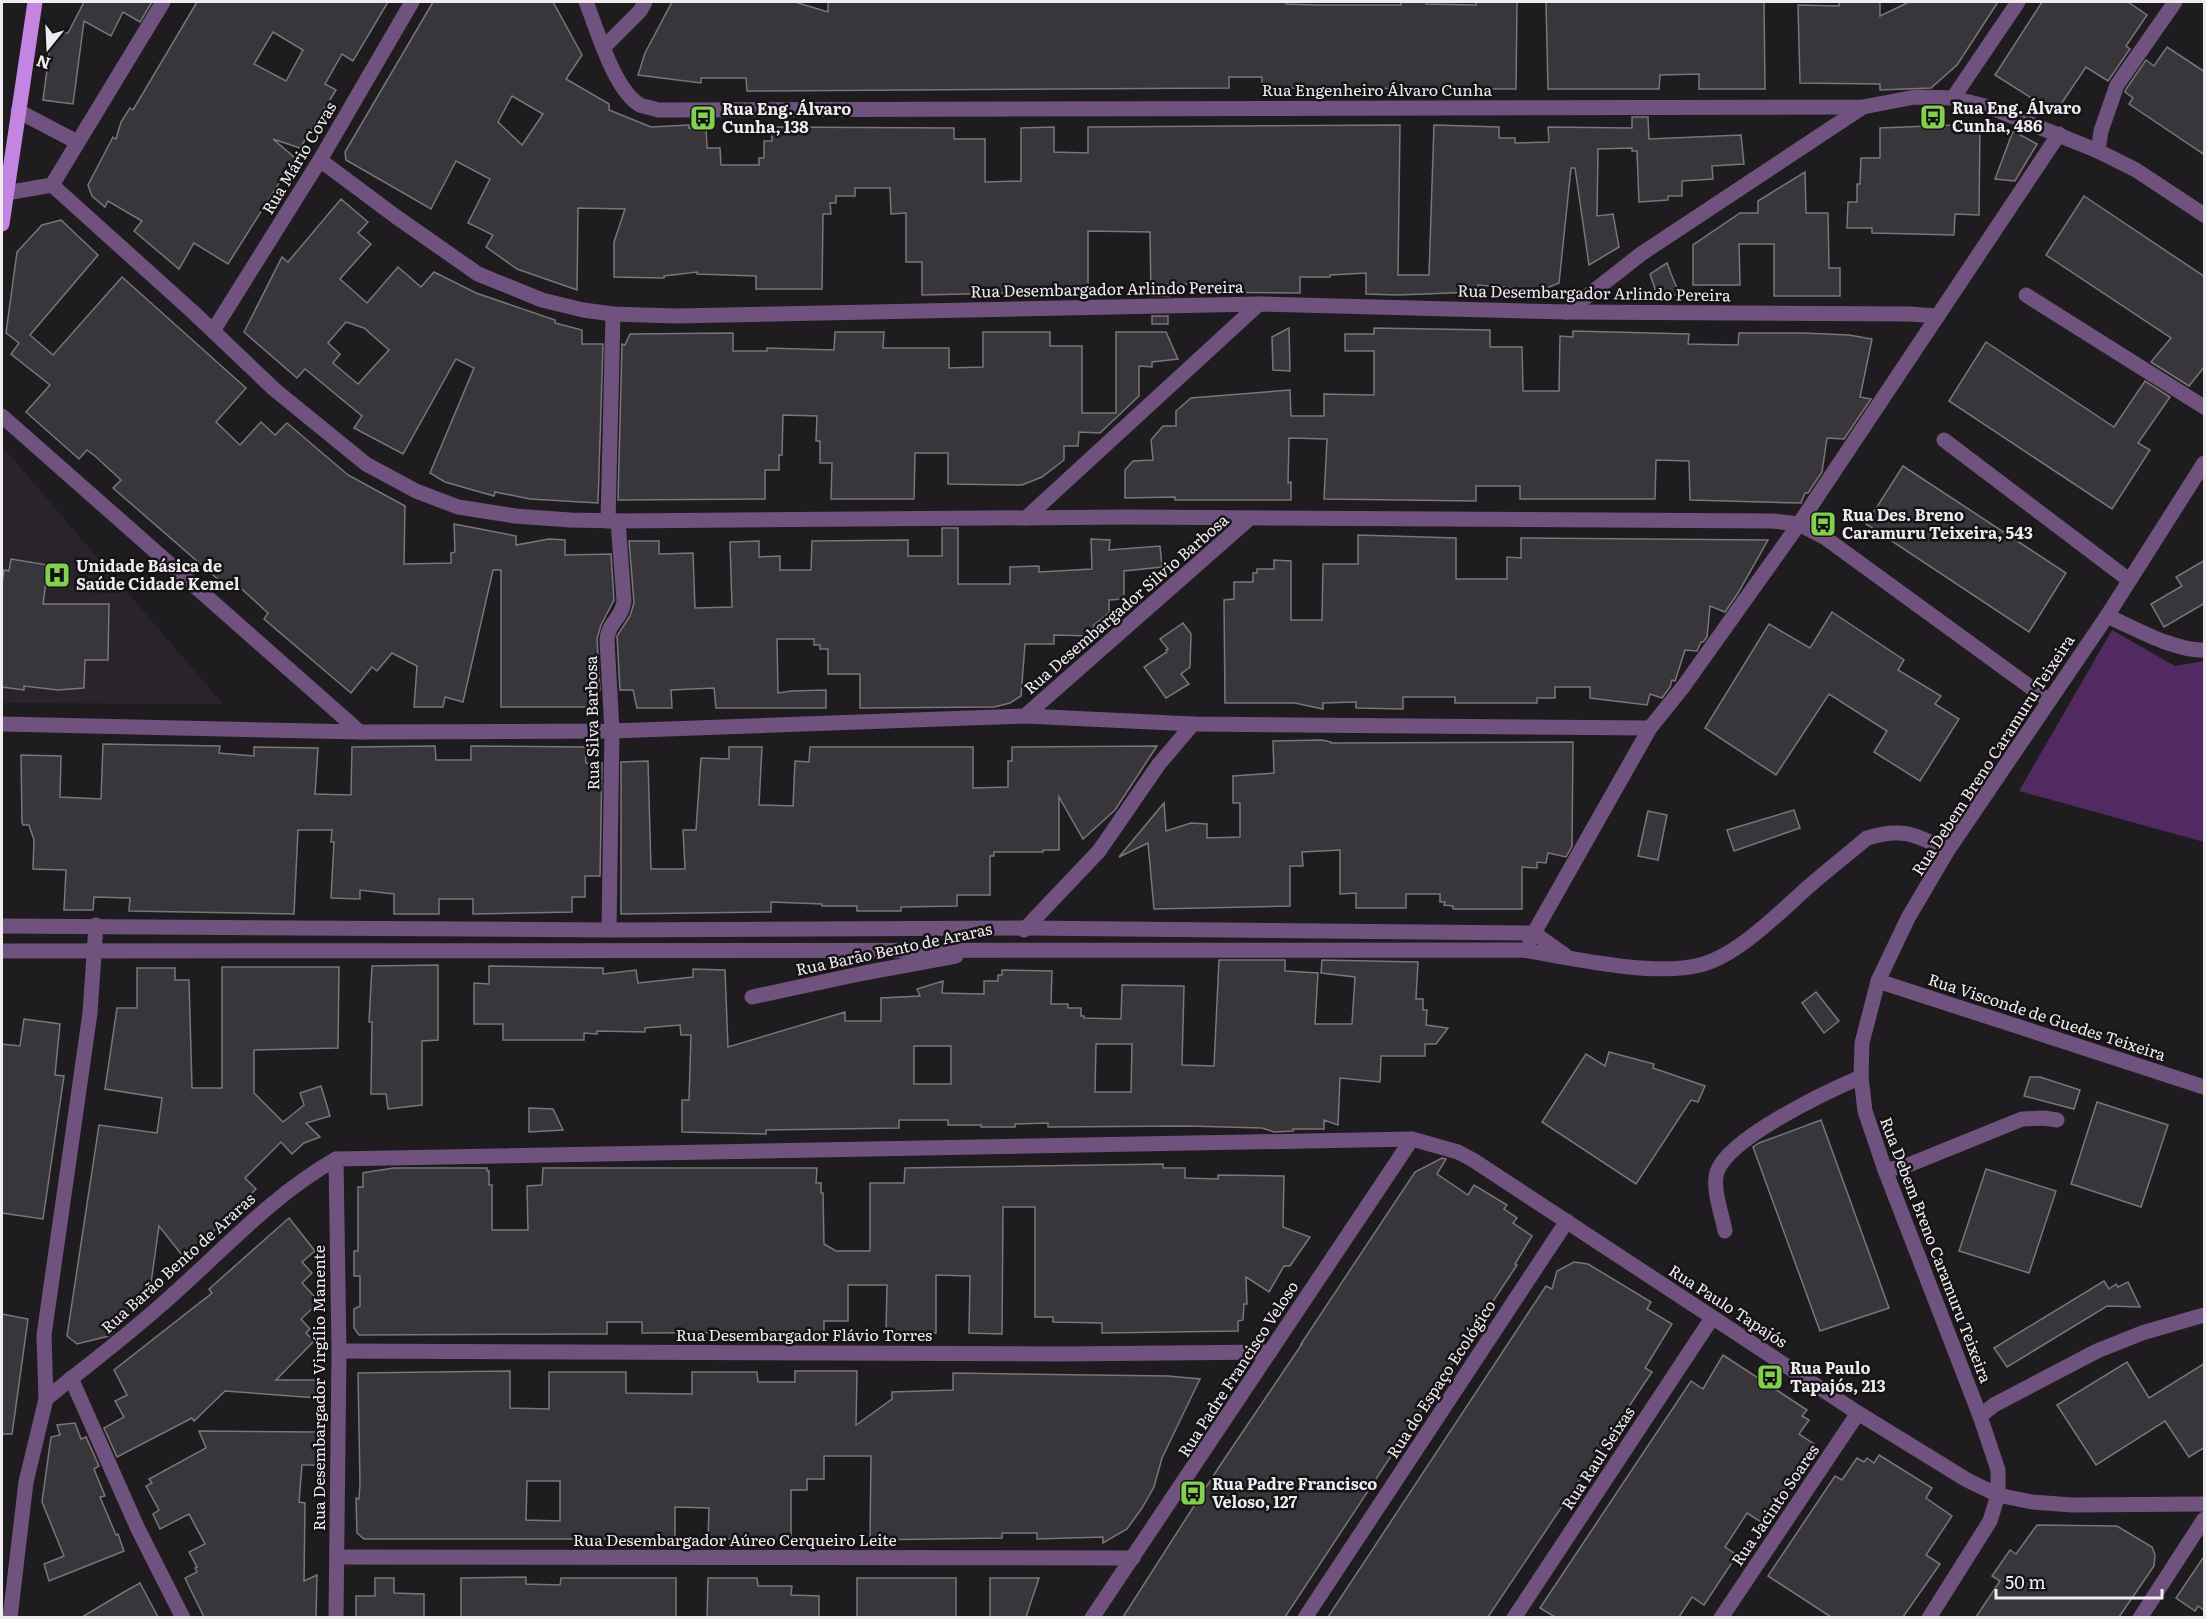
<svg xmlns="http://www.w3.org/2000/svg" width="2206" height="1619" font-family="Literata,serif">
<rect width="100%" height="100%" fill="#1e1c1f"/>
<!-- built -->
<path fill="#29242c" d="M2 446 223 704 2 703Z"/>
<!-- green -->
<path fill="#502a60" d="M2112 630 2175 666 2204 661V842L2019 791Z"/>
<!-- building -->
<g fill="#38363a" stroke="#79767a" stroke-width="1.5" fill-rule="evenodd">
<path d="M84 2H152L140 22 123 12 111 36 84 21 73 104 43 100 52 31 68 33Z"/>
<path d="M197 2H388L353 61 342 54 325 84 336 90 300 148 273 139 295 158 228 264 194 243 179 269 134 231 142 221 108 201 105 207 92 196 88 185 113 137 116 139 121 122 130 108 133 110ZM273 32 303 50 286 81 254 64Z"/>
<path d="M433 2H553L582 55 566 79 609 104V110L651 127 689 125V128H706L707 148H720L721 165H759V158H764V141H772V127L954 128V139H985V182L1021 181V128L1054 127V152L1088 153V127L1400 125 1398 275H1429L1434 125 1499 127V138H1515V143L1549 142 1548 127 1632 128V117H1648L1649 139 1741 135 1744 164 1712 166 1713 179 1682 181V196H1668V200L1639 202 1637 151H1632V148L1598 149 1597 216 1613 214 1619 247 1589 265 1575 168H1571L1559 283 1542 290 1511 291V288L1478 285 1477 292 1398 295 1366 294V273L1330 275V277H1300V293L1201 292 1202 284H1168V296H1151L1150 232 1088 231V291L922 295V262H906V213L891 214 890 188H855V196H836V203H830L831 214H823L822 289H756V276L697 274V272L664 276V278L614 277V242L625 209 578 208 577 290 517 269 486 247 493 235 468 223 490 179 456 161 431 209 346 160 345 152ZM512 96 543 114 522 145 498 122Z"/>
<path d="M672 2H795L828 12V2H1286V4L1317 5H1401V2H1426V4L1476 5V2H1517L1516 89 1262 88V77H1229V88L747 91 746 78H701V83L638 75 645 53Z"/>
<path d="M1546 2H1764L1765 89H1699V74L1660 75 1659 89H1548Z"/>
<path d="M1839 2H1880V16L1909 2H1998L1957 65 1931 88 1880 90V84L1800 83 1798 5 1839 6Z"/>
<path d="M2042 2H2128L2147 15 2126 46 2130 49 2108 81 2086 67 2055 113 1995 75Z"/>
<path d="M2167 47 2205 72V155L2129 104 2133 98 2125 92 2126 89 2146 60 2154 66Z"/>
<path d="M1980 124 1979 215 1955 214 1954 235 1872 233V228H1847L1848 202H1857V184H1860L1861 158H1880V128Z"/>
<path d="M2013 131 2037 144 2015 181 1995 179Z"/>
<path d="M1805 172 1806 213H1828L1829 268H1840V296H1774V244H1739L1740 285H1693V245L1740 213H1758V201Z"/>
<path d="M2084 196 2205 277V366L2189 386 2151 362 2171 338 2046 255Z"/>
<path d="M341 199 368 222 358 233 371 244 340 279 367 303 398 267 421 287 434 272 476 293 555 320V323L582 330V344H603L598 503 530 499 495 492 494 496 445 482 430 473 474 368 456 359 403 454 354 428 362 416 305 369 297 378 244 332 282 257 288 262ZM346 322 364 328 389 350 358 384 333 363 340 354 328 343Z"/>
<path d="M61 220 98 255 30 335 53 355 122 277 246 388 216 422 240 445 261 422 275 435 287 423 348 475 405 506 404 564 451 563V553L455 552 454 524 516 536V545L549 539 565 540V555L611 554 614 600 601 625 597 639 600 690H598V707H501V570H493L463 702 445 697 443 707H414L417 666 392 653 377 671 372 667 351 693 264 619 268 613 234 582 228 588 113 488 121 480 95 456 87 450 79 459 26 412 50 385 11 354 19 343 6 333 17 252 42 225Z"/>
<path d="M1667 263 1671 274 1680 295H1657L1650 274Z"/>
<rect x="1152" y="316" width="16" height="8"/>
<path d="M1289 328 1290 371 1273 370 1272 337Z"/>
<path d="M1374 328 1490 330V347H1522L1523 391H1559L1560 336 1573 337V331L1689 334 1688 344 1738 345 1739 333H1804L1849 335 1872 339 1860 397 1871 399 1844 439 1827 438 1822 472 1808 493H1805L1801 503 1690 500 1689 461 1656 460 1655 499H1520V486H1476V501L1324 499 1327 439 1289 438 1288 483 1291 482V500H1175V497L1125 498V470L1133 461 1153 460 1151 440 1163 426H1176V411L1191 398 1290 390 1291 416H1324V394L1374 395V351H1345V334H1374Z"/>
<path d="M835 332H884L883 348H949V368L983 367V332H1050V346H1082V413H1116V332H1166L1178 359 1152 362V367L1139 366V396L1100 433 1079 432 1078 446H1064V460L1042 477 1022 485 948 484V453H915L914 499H831L832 463H820V441H816L817 416 783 415 782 455H779V470H765V499L618 500 622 344 625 345 630 334 733 333V351H767V348L834 350Z"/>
<path d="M1986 342 2114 427 2145 381 2170 397 2138 443 2150 450 2112 509 1949 401Z"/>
<path d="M1903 466 2066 573 2029 632 1866 524Z"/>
<path d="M942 528H958V584H1010V567L1039 566V572L1092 569 1091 539 1110 540 1109 550 1160 546 1162 567 1124 571V599L1109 600V613L1094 625 1090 636 1054 635V644H1025L1021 696 1010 703 994 707 860 708V674H828V649H820V645H814V639H777L778 693 791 691 826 690V708H716L714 688 671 690 672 708H637L633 690H620L617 636 630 616 634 603 629 541H659V554L693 553 695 608 732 607 730 542 759 541V557L780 556V570H811L812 541 908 540V556H942Z"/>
<path d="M1358 535 1456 538V579H1507V557L1521 558V538L1768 540 1738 593 1725 612 1710 606 1707 637 1703 642H1701L1697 651 1685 650 1675 681 1672 680 1670 687 1662 698 1650 694 1647 705 1590 698V687H1555V698H1537V703H1455V697H1403V709L1356 708V702L1323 703V709L1295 703H1225L1224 600 1234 599V582H1253V573H1257V569H1274V560L1291 561V620H1322L1323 564H1358Z"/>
<path d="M11 559 48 565 43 604H109L108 660H85L84 688 58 690 24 686V690L2 687V584L4 570 9 571Z"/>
<path d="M2205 560V603L2164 627 2151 604 2182 586 2176 577Z"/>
<path d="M1832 612 1904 660 1898 670 1941 696 1935 704 1959 719 1920 781 1874 752 1887 731 1829 694 1776 775 1705 728 1769 624 1810 648Z"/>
<path d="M1183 623 1191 634 1190 667 1181 674 1189 684 1166 698 1144 667 1167 652 1166 650 1168 649 1160 639Z"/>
<path d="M1322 740 1331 742V743L1573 742 1572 846 1566 857 1548 853 1546 863 1537 862V868L1522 867V909H1453V906L1444 905 1445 902H1440V894H1406V908H1356V893L1340 894V850L1302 852 1303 866H1290V906L1154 909 1148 843 1119 857 1164 803 1166 831 1191 823 1207 824V838L1240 837V803H1233V776L1274 773 1273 741Z"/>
<path d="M103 744 220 746 219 753 254 756V747L318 748 315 794 351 795 352 747 435 746 436 760H471V746L585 747 586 763H602L600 876H585V897H572V912L473 914V899H439V914H394V894L360 890V899L331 898 334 842H331L332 830H298L294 914 129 911 130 898 94 897 93 910H64L66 870 33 869 34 840 29 825H23L22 822 21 755 61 756 60 797 101 799Z"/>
<path d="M1157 746 1115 810 1083 839 1059 797V850H1043V852H994V856H990V895H957V906L901 907V911H857V906H822V904L771 902V912L621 914V762L648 761 651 869H685L683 830H696L701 758 729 759V747H762L759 805 793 806 795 761 809 762 810 747H973V788L1008 787V761H1012V747Z"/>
<path d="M1794 810 1800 828 1734 851 1727 830Z"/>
<path d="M1648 811 1667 815 1658 860 1638 856Z"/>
<path d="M1219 960H1285V971L1318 973 1315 1024H1352L1355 977 1321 973 1322 960 1418 962 1416 999H1423V1010H1427L1426 1025 1448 1028 1436 1044H1425V1056H1381L1380 1082 1340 1078 1338 1125 1324 1120V1129H1293V1131L1274 1132 1262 1128 1187 1126 1048 1127V1123L1015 1124V1127H981V1125H948V1120H899V1128L766 1130V1134L682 1132V1100H689L691 1035H681L680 1025 645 1028V1032L597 1031V1034L584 1033V1040H503V1024H474V983L489 984V966L603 968V974L636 970 638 983 693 977V969L725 970 728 1047 845 1012V1021H881V998L920 996 917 989 943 981 942 993 984 994V981H998V975H1002V970L1052 971 1051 1004H1068V1008H1081V1016H1084V1018L1121 1019 1122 985 1184 986 1182 1065 1214 1066ZM1096 1044H1132L1131 1092H1095ZM914 1046H951V1084H914Z"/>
<path d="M438 965V1040L422 1041V1105L388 1109 386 1094H371L372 1022H369L372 966Z"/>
<path d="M222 967H339L338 1048 254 1050V1093L283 1122 304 1105 300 1093 321 1086 330 1116 306 1123 320 1137 304 1143 292 1154 281 1142 245 1178 256 1189 185 1259 159 1226 151 1283 160 1284 109 1336 77 1344 67 1336 99 1125 157 1133 162 1098 105 1089 117 1008H137V968H175V980H189L192 1088H222Z"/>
<path d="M1816 992 1839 1021 1824 1033 1802 1003Z"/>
<path d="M24 1019 60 1024 55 1075 64 1076 43 1219 2 1213V1044L20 1046Z"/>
<path d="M1609 1052 1654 1064 1653 1068 1705 1086 1698 1102 1691 1100 1636 1184 1542 1122 1586 1054 1605 1066Z"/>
<path d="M2030 1077H2040L2080 1090 2074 1109 2024 1096Z"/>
<path d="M2097 1102 2168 1125 2141 1207 2071 1184Z"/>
<path d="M529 1108 553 1109 563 1130 529 1132Z"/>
<path d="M1821 1120 1889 1308 1820 1331 1753 1147 1759 1143Z"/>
<path d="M1442 1158 1446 1159 1437 1174 1468 1195 1474 1185 1507 1205 1504 1209 1517 1218 1513 1223 1532 1236 1515 1264 1517 1265 1285 1617H1123L1219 1467 1302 1344H1301L1415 1172Z"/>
<path d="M1163 1164V1168H1185V1178L1218 1179V1175L1284 1176 1283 1227 1310 1237 1290 1266H1284L1269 1292 1246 1277 1247 1304H1244L1243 1320 1238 1321V1331L1102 1333V1323L1053 1322V1317H1035V1207H1003L1002 1334 969 1333 970 1276 936 1275V1333L886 1332 887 1285H848V1321H824V1332L642 1333V1322H607V1334H593L359 1335 354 1328V1309L360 1306V1276H354V1251H358V1187H363V1173L374 1171 394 1168H487V1171H489V1185H492V1230H528L527 1186 542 1185 543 1168H817L816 1183H821V1193H823L824 1244 836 1251H870V1183H904L905 1168Z"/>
<path d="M1986 1169 2056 1191 2029 1273 1959 1251Z"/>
<path d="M289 1218 315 1251 302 1262 312 1273 302 1283 315 1297 316 1305 301 1319 310 1329 306 1333 314 1341 276 1380H317V1398L225 1391 194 1421 192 1418 117 1457 104 1428 124 1417 115 1401 127 1395 114 1370 212 1293 209 1289Z"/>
<path d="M1574 1262 1588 1264 1651 1302 1647 1309 1672 1324 1645 1368 1652 1372 1488 1617H1328L1546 1286 1552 1289 1557 1271Z"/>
<path d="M2104 1281 2109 1289 2116 1284 2118 1287 2128 1282 2140 1307 2107 1306 2007 1367 1994 1348Z"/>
<path d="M2 1314 28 1319 12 1434H2Z"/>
<path d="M1723 1355 1807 1410 1802 1416 1809 1420 1799 1434 1814 1444 1761 1522 1747 1513 1725 1547 1737 1555 1704 1605 1692 1597 1679 1617H1555L1540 1608 1691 1381 1703 1389Z"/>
<path d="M2127 1362 2149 1398 2205 1363V1447L2189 1457 2165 1421 2096 1465 2057 1405Z"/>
<path d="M510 1371V1408L549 1409V1372H626V1393L692 1394V1372H757L758 1382H795V1371H857L856 1425 892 1399V1392L953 1390V1373L1168 1376 1200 1379 1162 1458 1154 1487 1142 1508 1127 1529 1103 1543V1537L1037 1539V1533H1002V1538L870 1540 871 1456H824V1479H807V1490H791V1539H708L709 1508 675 1507V1539H364L357 1533 356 1498 359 1499 360 1484 358 1373ZM527 1481H560V1521L526 1520Z"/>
<path d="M75 1423 81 1439 86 1437 99 1466 94 1469 105 1496 100 1497 116 1535 118 1534 124 1551 49 1581 44 1564 64 1556 42 1502 51 1437 60 1435 57 1425Z"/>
<path d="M199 1431 317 1432V1465H302L299 1502 305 1503 304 1581 317 1575 316 1617H204L185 1578 197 1572 195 1568 197 1567 189 1552 205 1544 189 1514 160 1529 153 1514 159 1510 146 1486 152 1483 149 1479 206 1448Z"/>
<path d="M1879 1455 1932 1488 1926 1498 1952 1516 1926 1555 1940 1564 1903 1617H1831L1768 1576 1835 1476 1842 1480 1857 1458 1864 1462 1867 1458 1874 1463Z"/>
<path d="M2037 1525 2117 1526 2152 1547 2155 1555 2154 1566 2119 1617H1976L2000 1581 1992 1576 2010 1550 2016 1554Z"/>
<path d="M2205 1555V1611L2198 1606 2195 1611 2176 1598Z"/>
<path d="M526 1577V1584L560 1585 561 1578H676V1617H461V1578Z"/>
<path d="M375 1578H394V1593L424 1594V1617H356V1596H375Z"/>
<path d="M708 1578H757L758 1586H792L791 1595 819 1596V1617H707Z"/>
<rect x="857" y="1578" width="99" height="39"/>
<path d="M990 1578H1039L1026 1617H990Z"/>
<path d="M140 1583 158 1617H82L124 1592Z"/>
</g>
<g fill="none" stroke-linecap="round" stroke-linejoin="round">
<!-- minor -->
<g stroke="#70527e" stroke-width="15">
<path d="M586 2C597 29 614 90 640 105 645 107 653 108 658 110L1863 107 1915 97 1953 98 1989 107 2098 151 2136 170 2204 215"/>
<path d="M604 47 640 11 645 2"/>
<path d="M1953 98 2018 2"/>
<path d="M18 111 77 142"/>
<path d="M2098 151 2101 131 2117 85 2175 2"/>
<path d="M320 160 395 216 478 274 542 300 583 310 613 314 675 316 1259 304 1567 312 1909 314 1938 316"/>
<path d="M52 185 163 2"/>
<path d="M6 193 52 185 193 312 275 390 366 464 416 491 458 507 515 516 570 520 618 521 1128 517 1773 521 1799 524 1824 537 2048 700"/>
<path d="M2026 295 2204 407"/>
<path d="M1567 312 1641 254 1863 107"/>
<path d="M213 331 320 160 412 2"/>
<path d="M2 416 360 732"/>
<path d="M1944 440 2129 580"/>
<path d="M1026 518 1259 304"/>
<path d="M608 521 613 314"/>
<path d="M2107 616C2135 628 2174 651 2204 650"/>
<path d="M1025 716 1250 518"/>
<path d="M2 724 360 732 612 731 1025 716 1193 724 1650 728"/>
<path d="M2 926 609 930 1026 928 1534 933 1565 955"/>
<path d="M609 930 612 731 607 640C608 622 622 619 624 601L618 521"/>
<path d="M1024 930 1099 851 1159 764 1193 724"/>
<path d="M1530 940 1650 728 1683 687 1799 524 2059 134"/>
<path d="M2 951 1523 950C1570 958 1654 977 1700 965 1737 956 1779 913 1807 888 1826 871 1847 855 1867 838 1903 827 1915 835 1948 850"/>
<path d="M1878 981 2204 1087"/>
<path d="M752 997 864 973 956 956"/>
<path d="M336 1159 339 1351 336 1618"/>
<path d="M1885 1170 1906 1166 2022 1119 2044 1118 2057 1120"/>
<path d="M1725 1231C1722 1214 1712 1189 1717 1172 1728 1138 1828 1091 1861 1077"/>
<path d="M339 1351 1062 1354 1270 1352"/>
<path d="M71 1378 138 1529 183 1618"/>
<path d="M46 1399C84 1368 124 1338 160 1306 218 1256 269 1197 336 1159L1412 1139 1458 1152 1473 1160 1858 1413 1967 1480 1998 1495 2032 1502 2072 1505 2204 1504"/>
<path d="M1980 1416 1994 1405 2097 1351 2142 1333 2204 1315"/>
<path d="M338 1557 1133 1558"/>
<path d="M10 1618 26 1482 46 1399 44 1335 90 1013 96 925"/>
<path d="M1092 1618 1412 1139"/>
<path d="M1305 1618 1567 1221"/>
<path d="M1514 1618 1712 1318"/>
<path d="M1721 1618 1858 1413"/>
<path d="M1929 1618 1990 1521 1998 1495V1470L1980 1416 1885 1170 1865 1111 1861 1077 1862 1043 1878 981 1908 918 1948 850 2107 616 2204 463"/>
<path d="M2140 1618 2204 1519"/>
</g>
<!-- major -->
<path stroke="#c485e2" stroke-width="15" d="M2 224 35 2"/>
</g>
<!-- icons -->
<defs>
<symbol id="bus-square" viewBox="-11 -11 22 22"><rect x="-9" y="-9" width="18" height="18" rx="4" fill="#83d04e" stroke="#151316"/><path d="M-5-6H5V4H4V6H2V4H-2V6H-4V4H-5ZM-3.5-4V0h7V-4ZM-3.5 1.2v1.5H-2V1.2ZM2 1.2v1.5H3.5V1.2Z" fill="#111"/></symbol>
<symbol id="hospital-square" viewBox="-11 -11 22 22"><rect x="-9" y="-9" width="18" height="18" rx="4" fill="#83d04e" stroke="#151316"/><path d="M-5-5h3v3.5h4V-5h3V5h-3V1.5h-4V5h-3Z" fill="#111"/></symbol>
</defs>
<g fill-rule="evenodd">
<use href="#bus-square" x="1918" y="102" width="30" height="30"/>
<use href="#bus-square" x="688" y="103" width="30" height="30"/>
<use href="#bus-square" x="1808" y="509" width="30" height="30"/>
<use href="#hospital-square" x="42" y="560" width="30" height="30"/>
<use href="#bus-square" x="1755" y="1362" width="30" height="30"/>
<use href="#bus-square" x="1178" y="1478" width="30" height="30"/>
</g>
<g text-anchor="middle" stroke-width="5" stroke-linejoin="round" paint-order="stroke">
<!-- street labels -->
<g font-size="16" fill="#eeecef" stroke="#151316">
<text x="1377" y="96">Rua Engenheiro Álvaro Cunha</text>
<text transform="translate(299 158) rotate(-59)" y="6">Rua Mário Covas</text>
<text transform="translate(1107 289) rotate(-1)" y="6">Rua Desembargador Arlindo Pereira</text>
<text transform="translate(1594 293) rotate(1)" y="6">Rua Desembargador Arlindo Pereira</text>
<text transform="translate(1126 604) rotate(-41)" y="6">Rua Desembargador Silvio Barbosa</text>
<text transform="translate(592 723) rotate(-91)" y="6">Rua Silva Barbosa</text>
<text transform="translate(1993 755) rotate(-57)" y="6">Rua Debem Breno Caramuru Teixeira</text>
<text transform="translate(894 949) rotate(-12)" y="6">Rua Barão Bento de Araras</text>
<text transform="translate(2047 1017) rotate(18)" y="6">Rua Visconde de Guedes Teixeira</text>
<text transform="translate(1936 1250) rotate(69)" y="6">Rua Debem Breno Caramuru Teixeira</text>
<text transform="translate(178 1263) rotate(-42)" y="6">Rua Barão Bento de Araras</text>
<text transform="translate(1728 1306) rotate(33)" y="6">Rua Paulo Tapajós</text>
<text x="804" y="1341">Rua Desembargador Flávio Torres</text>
<text transform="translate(1238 1369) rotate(-57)" y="6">Rua Padre Francisco Veloso</text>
<text transform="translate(1441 1379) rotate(-57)" y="6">Rua do Espaço Ecológico</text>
<text transform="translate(319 1388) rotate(-90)" y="6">Rua Desembargador Virgílio Manente</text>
<text transform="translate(1598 1458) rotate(-57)" y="6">Rua Raul Seixas</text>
<text transform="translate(1775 1505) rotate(-56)" y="6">Rua Jacinto Soares</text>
<text x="735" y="1546">Rua Desembargador Aúreo Cerqueiro Leite</text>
</g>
<!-- poi labels -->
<g font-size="16" font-weight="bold" fill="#eeecef" stroke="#151316" text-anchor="start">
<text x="1952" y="114">Rua Eng. Álvaro<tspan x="1952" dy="18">Cunha, 486</tspan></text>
<text x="722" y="115">Rua Eng. Álvaro<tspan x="722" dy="18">Cunha, 138</tspan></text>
<text x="1842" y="521">Rua Des. Breno<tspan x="1842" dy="18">Caramuru Teixeira, 543</tspan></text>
<text x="76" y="572">Unidade Básica de<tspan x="76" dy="18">Saúde Cidade Kemel</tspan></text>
<text x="1790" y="1374">Rua Paulo<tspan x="1790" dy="18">Tapajós, 213</tspan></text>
<text x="1212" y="1490">Rua Padre Francisco<tspan x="1212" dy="18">Veloso, 127</tspan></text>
</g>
</g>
<!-- border -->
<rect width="2206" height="1619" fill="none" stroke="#eeecef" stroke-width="6"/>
<!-- north arrow -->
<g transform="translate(48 48) rotate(198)" stroke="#151316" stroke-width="4.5" paint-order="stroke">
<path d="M0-4.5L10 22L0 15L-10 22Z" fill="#eeecef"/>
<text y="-9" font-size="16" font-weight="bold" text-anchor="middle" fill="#eeecef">N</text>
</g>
<!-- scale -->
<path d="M1996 1589v9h166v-9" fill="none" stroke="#eeecef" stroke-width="3"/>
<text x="2005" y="1589" font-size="18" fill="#eeecef" stroke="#151316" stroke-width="4.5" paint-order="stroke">50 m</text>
</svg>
